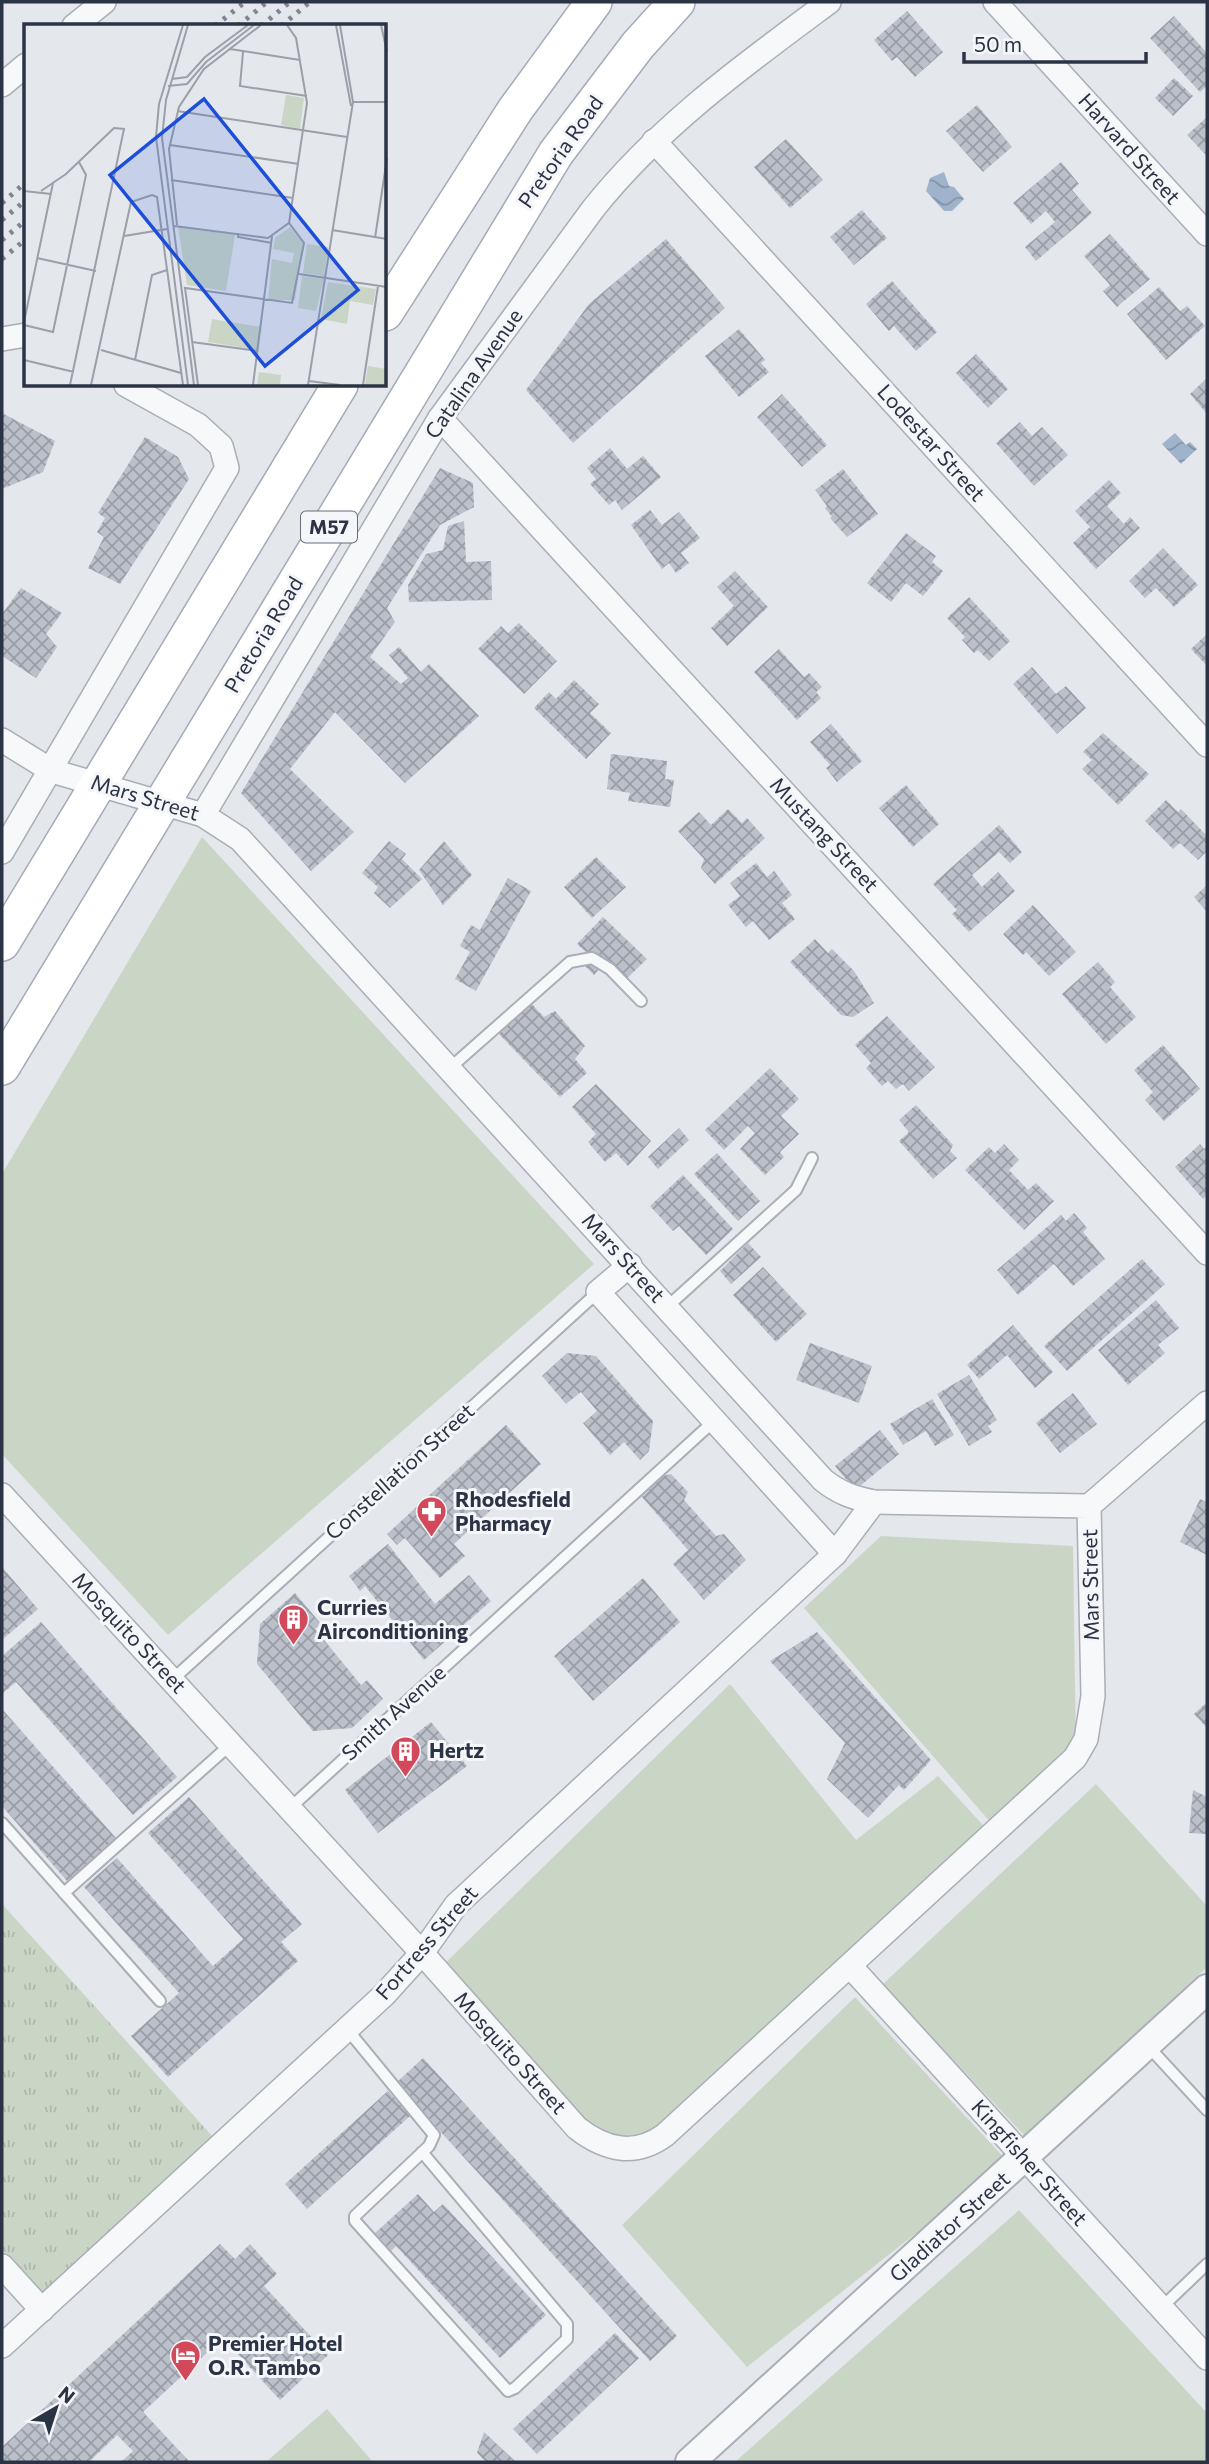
<svg xmlns="http://www.w3.org/2000/svg" width="1209" height="2464" font-family="Commissioner,sans-serif">
<defs>
<pattern id="grass-tufts" width="24" height="20" patternUnits="userSpaceOnUse" patternTransform="scale(1.75)"><rect width="24" height="20" fill="#c9d6c5"/><path d="M3 7l-1-3M5 7V3M7 7l1-3M15 17l-1-3M17 17v-4M19 17l1-3" fill="none" stroke="#adb8ab"/></pattern>
<pattern id="water-waves" width="16" height="10" patternUnits="userSpaceOnUse" patternTransform="scale(1.75)"><rect width="16" height="10" fill="#9fb4cc"/><path d="M0 5q4-4 8 0t8 0" fill="none" stroke="#8293a7"/></pattern>
<pattern id="building-cross-hatch" width="8" height="8" patternUnits="userSpaceOnUse" patternTransform="scale(1.75)"><rect width="8" height="8" fill="#bbc0ca"/><path d="M0 0l8 8M0 8l8-8" fill="none" stroke="#989da6"/></pattern>
</defs>
<rect width="100%" height="100%" fill="#e4e7ec"/>
<!-- grass -->
<path fill="url(#grass-tufts)" d="M2 1904 215 2139 43 2295 2 2249Z"/>
<!-- park -->
<g fill="#c9d6c5">
<path d="M202 837 594 1264 168 1635 2 1454V1174Z"/>
<path d="M881 1536 1073 1546 1076 1753 999 1832 804 1608Z"/>
<path d="M730 1684 856 1840 938 1776 991 1834 648 2146 583 2134 436 1972Z"/>
<path d="M1096 1784 1207 1906V1967L1025 2136 882 1985Z"/>
<path d="M855 1997 1007 2161 747 2367 622 2225Z"/>
<path d="M1019 2210 1207 2413V2462H735Z"/>
<path d="M327 2409 373 2462H266Z"/>
</g>
<!-- water -->
<g fill="url(#water-waves)">
<path d="M944 172 949 186 954 187 964 199 952 211H944L926 191 930 178Z"/>
<path d="M1175 433 1186 445 1190 442 1197 449 1181 464 1162 444Z"/>
</g>
<!-- building -->
<g fill="url(#building-cross-hatch)">
<path d="M907 11 943 52 915 77 897 57 892 61 874 40Z"/>
<path d="M1174 16 1207 53V86L1200 92 1150 38Z"/>
<path d="M1174 78 1193 96 1173 116 1155 98Z"/>
<path d="M977 105 1012 147 983 172 946 131Z"/>
<path d="M1207 117V153L1206 155 1187 135Z"/>
<path d="M786 139 823 180 790 208 754 167Z"/>
<path d="M1061 162 1079 184 1072 190 1092 213 1036 261 1025 247 1055 222 1046 211 1031 224 1013 203Z"/>
<path d="M862 210 887 238 854 265 830 237Z"/>
<path d="M1110 234 1150 279 1117 307 1103 291 1110 285 1084 256Z"/>
<path d="M666 239 725 308 573 443 526 390 589 304Z"/>
<path d="M892 281 937 332 916 351 894 326 889 331 866 304Z"/>
<path d="M1159 287 1180 311 1187 306 1205 326 1166 360 1127 314Z"/>
<path d="M739 329 765 360 761 363 769 372 739 397 705 356Z"/>
<path d="M976 354 1008 389 988 408 956 373Z"/>
<path d="M1207 378V414L1190 394Z"/>
<path d="M782 394 827 445 802 467 757 417Z"/>
<path d="M2 413 55 441 43 472 2 489Z"/>
<path d="M1020 422 1032 436 1042 427 1068 455 1034 486 996 443Z"/>
<path d="M145 437 178 457 189 479 120 584 88 568 104 537 97 532 105 518 98 513Z"/>
<path d="M610 448 627 469 643 456 661 477 622 510 615 500 609 505 590 484 596 479 587 468Z"/>
<path d="M440 468 473 483 474 507 440 525 387 608 395 622 370 657 401 684 408 678 389 655 399 647 421 672 429 664 479 716 405 783 335 712 290 769 354 832 311 871 241 793Z"/>
<path d="M843 469 878 514 847 537 830 518 832 517 825 508 827 506 815 490Z"/>
<path d="M1109 480 1121 493 1107 506 1124 524 1130 517 1140 528 1096 569 1073 543 1090 527 1075 511Z"/>
<path d="M650 510 662 525 679 512 700 538 681 553 689 563 676 573 669 563 662 569 631 525Z"/>
<path d="M464 521 466 562 491 561 492 600 409 602 408 585 426 554 443 550 448 526Z"/>
<path d="M906 533 936 556 932 562 943 571 923 596 906 583 891 602 867 583Z"/>
<path d="M1163 548 1198 585 1174 607 1156 588 1145 598 1129 581Z"/>
<path d="M735 571 768 607 727 646 711 628 734 606 717 587Z"/>
<path d="M21 588 62 613 46 634 57 647 36 678 2 656V614Z"/>
<path d="M969 597 1010 641 989 661 978 650 974 653 962 640 965 637 947 618Z"/>
<path d="M519 623 557 661 524 694 478 649 501 626 508 633Z"/>
<path d="M1207 634V666L1191 649Z"/>
<path d="M779 649 804 677 809 673 822 687 816 692 821 698 797 720 754 672Z"/>
<path d="M1032 667 1056 694 1066 686 1086 708 1057 734 1013 684Z"/>
<path d="M574 680 599 704 590 713 611 733 586 759 534 708 549 692 556 699Z"/>
<path d="M831 724 862 761 837 782 826 768 830 765 810 742Z"/>
<path d="M1103 733 1149 774 1118 805 1082 769 1092 760 1083 752Z"/>
<path d="M611 754 667 761 665 779 674 780 670 807 628 801 630 793 607 789Z"/>
<path d="M906 785 939 824 913 847 879 808Z"/>
<path d="M1166 800 1178 812 1181 809 1207 836V851L1198 860 1180 843 1173 849 1145 821Z"/>
<path d="M728 809 742 823 747 818 765 838 715 884 701 868 704 859 678 831 699 812 711 825Z"/>
<path d="M999 825 1022 852 1010 863 999 852 972 875 982 887 998 872 1015 891 969 932 952 914 957 910 933 884Z"/>
<path d="M389 841 406 854 402 859 422 879 390 908 374 893 378 887 362 873Z"/>
<path d="M444 841 472 875 443 905 419 870Z"/>
<path d="M596 857 626 887 592 918 564 887Z"/>
<path d="M756 863 767 877 774 871 792 895 782 903 795 919 769 940 753 921 746 927 728 905 740 896 730 883Z"/>
<path d="M508 878 531 891 476 991 455 979 470 952 460 946 471 925 480 930Z"/>
<path d="M1207 885V912L1194 897Z"/>
<path d="M1033 905 1076 952 1049 976 1026 952 1023 955 1003 934Z"/>
<path d="M603 917 647 959 618 987 600 968 594 975 580 961 588 954 577 944Z"/>
<path d="M815 939 828 953 832 949 854 971 874 1003 853 1017 841 1015 790 962Z"/>
<path d="M1098 962 1115 982 1110 987 1136 1017 1106 1044 1062 994Z"/>
<path d="M529 1001 544 1017 555 1011 585 1046 575 1059 587 1073 560 1097 495 1030Z"/>
<path d="M887 1016 935 1067 909 1091 903 1084 896 1089 888 1081 882 1086 866 1068 871 1063 855 1045Z"/>
<path d="M1163 1045 1200 1089 1164 1121 1145 1100 1153 1092 1134 1070Z"/>
<path d="M770 1068 799 1099 781 1116 799 1134 780 1152 784 1157 765 1175 740 1149 755 1133 748 1126 724 1150 705 1130Z"/>
<path d="M596 1084 651 1141 628 1166 616 1153 605 1162 588 1142 596 1134 572 1107Z"/>
<path d="M916 1105 953 1145 950 1151 957 1158 933 1179 899 1141 909 1132 899 1120Z"/>
<path d="M679 1128 689 1140 658 1169 648 1157Z"/>
<path d="M1004 1144 1019 1160 1009 1170 1028 1190 1036 1183 1054 1201 1024 1230 965 1170 989 1147 995 1153Z"/>
<path d="M1200 1144 1204 1149 1207 1146V1195L1203 1199 1175 1167Z"/>
<path d="M717 1153 760 1201 738 1221 694 1174Z"/>
<path d="M683 1175 733 1229 706 1255 679 1226 673 1231 650 1206Z"/>
<path d="M1074 1213 1087 1228 1083 1232 1105 1259 1073 1286 1054 1264 1018 1295 997 1270 1061 1215 1066 1221Z"/>
<path d="M748 1243 761 1257 731 1284 720 1271Z"/>
<path d="M1142 1259 1165 1284 1067 1371 1044 1346Z"/>
<path d="M763 1267 807 1314 776 1342 733 1295Z"/>
<path d="M1156 1300 1179 1328 1158 1345 1165 1353 1128 1385 1098 1350Z"/>
<path d="M1013 1325 1053 1372 1035 1388 1007 1355 979 1379 967 1365Z"/>
<path d="M810 1343 872 1366 859 1403 796 1380Z"/>
<path d="M567 1353 596 1356 653 1421 649 1451 640 1460 624 1442 610 1455 583 1423 597 1411 581 1392 566 1404 542 1376Z"/>
<path d="M969 1375 997 1420 988 1426 992 1432 969 1446 937 1394Z"/>
<path d="M1073 1393 1097 1424 1060 1453 1036 1423Z"/>
<path d="M932 1399 954 1435 935 1446 926 1431 903 1445 890 1424Z"/>
<path d="M506 1425 541 1464 454 1544 465 1556 440 1578 405 1538 397 1545 387 1534Z"/>
<path d="M880 1430 899 1454 855 1490 835 1466Z"/>
<path d="M671 1474 688 1492 684 1500 716 1536 724 1534 746 1560 704 1600 673 1564 688 1550 642 1497 663 1476Z"/>
<path d="M1200 1499 1207 1502V1555L1180 1542Z"/>
<path d="M388 1544 435 1604 469 1575 491 1601 424 1660 365 1586 360 1591 349 1576Z"/>
<path d="M2 1567 38 1609 2 1640Z"/>
<path d="M643 1578 680 1622 593 1701 554 1656Z"/>
<path d="M295 1593 321 1624 315 1629 361 1685 367 1680 383 1699 352 1728 313 1731 257 1664 260 1624Z"/>
<path d="M41 1622 177 1777 133 1815 16 1682 2 1694V1656Z"/>
<path d="M817 1632 931 1760 904 1790 899 1785 868 1818 827 1779 845 1743 770 1661Z"/>
<path d="M1207 1702V1728L1194 1714Z"/>
<path d="M2 1709 116 1838 67 1881 2 1806Z"/>
<path d="M431 1722 467 1766 378 1833 345 1790Z"/>
<path d="M1193 1790 1207 1797V1834L1189 1833Z"/>
<path d="M189 1797 302 1924 281 1942 298 1961 168 2077 131 2036 179 1993 84 1887 117 1858 213 1966 243 1939 148 1833Z"/>
<path d="M423 2058 677 2336 650 2361 396 2083Z"/>
<path d="M388 2091 410 2116 307 2209 285 2184Z"/>
<path d="M418 2194 434 2212 443 2204 546 2315 500 2358 396 2246 391 2251 375 2233Z"/>
<path d="M220 2244 235 2259 250 2244 277 2274 264 2286 328 2355 280 2400 223 2338 143 2412 190 2462H121L133 2451 117 2435 89 2462H2V2447Z"/>
<path d="M615 2333 639 2358 537 2454 513 2429Z"/>
<path d="M484 2432 516 2462H486L477 2453Z"/>
</g>
<g fill="none" stroke-linecap="round" stroke-linejoin="round">
<defs>
<g id="service">
<path d="M450 1068 570 962 592 958 610 969 641 1001"/>
<path d="M667 1307 796 1190 812 1158"/>
<path d="M172 1680 598 1292"/>
<path d="M290 1808 714 1421"/>
<path d="M2 1823 160 2001"/>
<path d="M64 1893 231 1744"/>
<path d="M347 2029 434 2135 429 2146 355 2216V2221L508 2391 515 2388 567 2339V2324L422 2152"/>
<path d="M1147 2045 1207 2110"/>
<path d="M1161 2308 1207 2264"/>
</g>
<g id="minor">
<path d="M995 2 1207 234"/>
<path d="M74 26 104 2"/>
<path d="M2 85 26 65"/>
<path d="M654 141 1207 745"/>
<path d="M2 339 26 335"/>
<path d="M440 418 1207 1253"/>
<path d="M2 740 52 771 203 815 240 839 823 1480C839 1493 854 1498 874 1502L1089 1506 1093 1696 1086 1739 1075 1758 665 2135C635 2157 605 2150 577 2128L422 1953 2 1495"/>
<path d="M203 815 440 418 593 209C659 126 744 65 829 2"/>
<path d="M2 852 227 468 221 446 198 425 126 385"/>
<path d="M630 1265 598 1292 835 1554"/>
<path d="M1089 1506 1207 1403"/>
<path d="M851 1967 1207 2358"/>
<path d="M2 2266 42 2310"/>
<path d="M2 2346 384 1995 422 1953 456 1905 835 1554 874 1502"/>
</g>
<path id="tertiary" d="M690 2462 1207 1989"/>
<g id="primary">
<path d="M385 313 515 110 594 2"/>
<path d="M2 943 340 385"/>
<path d="M2 1067 556 153 638 45 677 2"/>
</g>
</defs>
<!-- service casing -->
<use href="#service" stroke="#a9aeb7" stroke-width="14"/>
<!-- minor casing -->
<use href="#minor" stroke="#a9aeb7" stroke-width="26"/>
<!-- tertiary casing -->
<use href="#tertiary" stroke="#a9aeb7" stroke-width="32"/>
<!-- primary casing -->
<use href="#primary" stroke="#a3abb8" stroke-width="38"/>
<!-- service -->
<use href="#service" stroke="#f7f8fa" stroke-width="10"/>
<!-- minor -->
<use href="#minor" stroke="#f7f8fa" stroke-width="23"/>
<!-- tertiary -->
<use href="#tertiary" stroke="#f7f8fa" stroke-width="28"/>
<!-- primary -->
<use href="#primary" stroke="#fff" stroke-width="35"/>
<!-- rail -->
<g stroke="#7d8696" stroke-width="5" stroke-dasharray="3.5 7" stroke-linecap="butt">
<path d="M215 26 245 2"/>
<path d="M238 26 267 2"/>
<path d="M261 26 290 2"/>
<path d="M281 26 310 2"/>
<path d="M2 203 26 182"/>
<path d="M2 220 26 200"/>
<path d="M2 240 26 220"/>
<path d="M2 259 26 239"/>
</g>
</g>
<!-- icons -->
<defs>
<symbol id="pharmacy-pin" viewBox="-11 -11 22 30"><path d="M0 17L-7.5 6A9.5 9.5 0 1 1 7.5 6Z" fill="#d1495b" stroke="#f4f6f9"/><path d="M-2-6h4v4h4v4h-4v4h-4v-4h-4v-4h4Z" fill="#fff"/></symbol>
<symbol id="building-pin" viewBox="-11 -11 22 30"><path d="M0 17L-7.5 6A9.5 9.5 0 1 1 7.5 6Z" fill="#d1495b" stroke="#f4f6f9"/><path d="M-4-6H4V6H1V3H-1V6H-4ZM-2.5-4.3h1.7v1.8h-1.7ZM.8-4.3h1.7v1.8H.8ZM-2.5-1h1.7V.8h-1.7ZM.8-1h1.7V.8H.8Z" fill="#fff"/></symbol>
<symbol id="hotel-pin" viewBox="-11 -11 22 30"><path d="M0 17L-7.5 6A9.5 9.5 0 1 1 7.5 6Z" fill="#d1495b" stroke="#f4f6f9"/><path d="M-6-4.5h1.5V1H6V5H4.5V3h-9V5H-6ZM-4 0a1.8 1.8 0 1 1 3.6 0ZM.5 0V-2.5h3Q6-2.5 6 0Z" fill="#fff"/></symbol>
</defs>
<g fill-rule="evenodd">
<use href="#pharmacy-pin" x="414" y="1494" width="35" height="47"/>
<use href="#building-pin" x="276" y="1602" width="35" height="47"/>
<use href="#building-pin" x="388" y="1734" width="35" height="47"/>
<use href="#hotel-pin" x="168" y="2338" width="35" height="47"/>
</g>
<g text-anchor="middle" stroke-width="6" stroke-linejoin="round" paint-order="stroke">
<!-- shield labels -->
<rect fill="#f4f6f9" stroke="#676e7b" stroke-width="2" x="301" y="511.5" width="56" height="31" rx="5"/>
<g font-size="19" font-weight="bold" fill="#2b3445">
<text x="329" y="534">M57</text>
</g>
<!-- street labels -->
<g font-size="21" fill="#2b3445" stroke="#f4f6f9">
<text transform="translate(1129 149) rotate(48)" y="7">Harvard Street</text>
<text transform="translate(561 152) rotate(-55)" y="7">Pretoria Road</text>
<text transform="translate(474 374) rotate(-55)" y="7">Catalina Avenue</text>
<text transform="translate(931 443) rotate(48)" y="7">Lodestar Street</text>
<text transform="translate(264 635) rotate(-59)" y="7">Pretoria Road</text>
<text transform="translate(145 798) rotate(17)" y="7">Mars Street</text>
<text transform="translate(824 835) rotate(47)" y="7">Mustang Street</text>
<text transform="translate(623 1258) rotate(48)" y="7">Mars Street</text>
<text transform="translate(400 1472) rotate(-42)" y="7">Constellation Street</text>
<text transform="translate(1091 1585) rotate(-91)" y="7">Mars Street</text>
<text transform="translate(129 1633) rotate(47)" y="7">Mosquito Street</text>
<text transform="translate(394 1713) rotate(-42)" y="7">Smith Avenue</text>
<text transform="translate(427 1943) rotate(-49)" y="7">Fortress Street</text>
<text transform="translate(510 2053) rotate(48)" y="7">Mosquito Street</text>
<text transform="translate(1029 2163) rotate(48)" y="7">Kingfisher Street</text>
<text transform="translate(950 2227) rotate(-42)" y="7">Gladiator Street</text>
</g>
<!-- poi labels -->
<g font-size="21" font-weight="bold" fill="#2b3445" stroke="#f4f6f9" text-anchor="start">
<text x="455" y="1507">Rhodesfield<tspan x="455" dy="24">Pharmacy</tspan></text>
<text x="317" y="1615">Curries<tspan x="317" dy="24">Airconditioning</tspan></text>
<text x="429" y="1758">Hertz</text>
<text x="208" y="2351">Premier Hotel<tspan x="208" dy="24">O.R. Tambo</tspan></text>
</g>
</g>
<!-- overview -->
<g transform="translate(24 24)">
<rect width="362" height="362" fill="#e4e7ec"/>
<path d="M262 71 280 74 276 105 257 101ZM188 295 237 303 233 326 184 318ZM235 348 257 351 256 361H233Z" fill="#c9d6c5"/>
<path d="M154 203 211 211 202 267 163 261ZM266 203 279 219 271 276H244L248 235 268 239 270 229 249 225 251 214ZM283 220 304 223 300 252 279 249ZM278 252 300 255 292 287 274 284ZM304 258 352 265 349 281 326 277 323 300 297 295ZM344 342 362 345V361H341Z" fill="#c9d6c5"/>
<path fill="none" stroke="#9a9fa9" stroke-width="2" d="M159 1 135 80 132 113 164 361M164 1 142 76 138 114 170 361M263 1 272 14 283 79 265 199M312 1 327 82M357 1 363 28M206 25 276 36M219 28 216 62 283 72M148 55 163 53 181 33 224 1M144 62 163 60 182 38 230 1M328 78H363M153 87 323 113M146 121 275 140M147 156 269 174M0 167 27 170M17 167 42 150 90 104 100 105 46 361M153 201 145 125 155 83 180 45 237 1M150 202 244 214 265 199 280 219 268 279 161 264 174 361M308 206 363 215M214 209V213L248 219M100 212 143 205M351 214 363 134M13 234 72 247M275 250 363 263M0 298 29 159M0 301 29 308 62 151 55 138M168 318 234 327M77 326 157 349M0 336 50 348M111 336 128 251 143 246M285 357 316 361M67 361 107 178 128 171 133 173 159 361M229 361 248 212M284 361 329 78 316 1M339 361 354 262"/>
<path fill="#1d4ed8" fill-opacity="0.15" stroke="#1d4ed8" stroke-width="3.5" d="M180 75 334 266 241 342 86 151Z"/>
<rect width="362" height="362" fill="none" stroke="#2b3445" stroke-width="3.5"/>
</g>
<!-- border -->
<rect width="1209" height="2464" fill="none" stroke="#2b3445" stroke-width="7"/>
<!-- north arrow -->
<g transform="translate(56 2408) rotate(39)" stroke="#f4f6f9" stroke-width="5" paint-order="stroke">
<path d="M0-5L12 26L0 18L-12 26Z" fill="#2b3445"/>
<text y="-10" font-size="19" font-weight="bold" text-anchor="middle" fill="#2b3445">N</text>
</g>
<!-- scale -->
<path d="M964 52v10h182v-10" fill="none" stroke="#2b3445" stroke-width="3.5"/>
<text x="974" y="52" font-size="21" fill="#2b3445" stroke="#f4f6f9" stroke-width="5" paint-order="stroke">50 m</text>
</svg>
